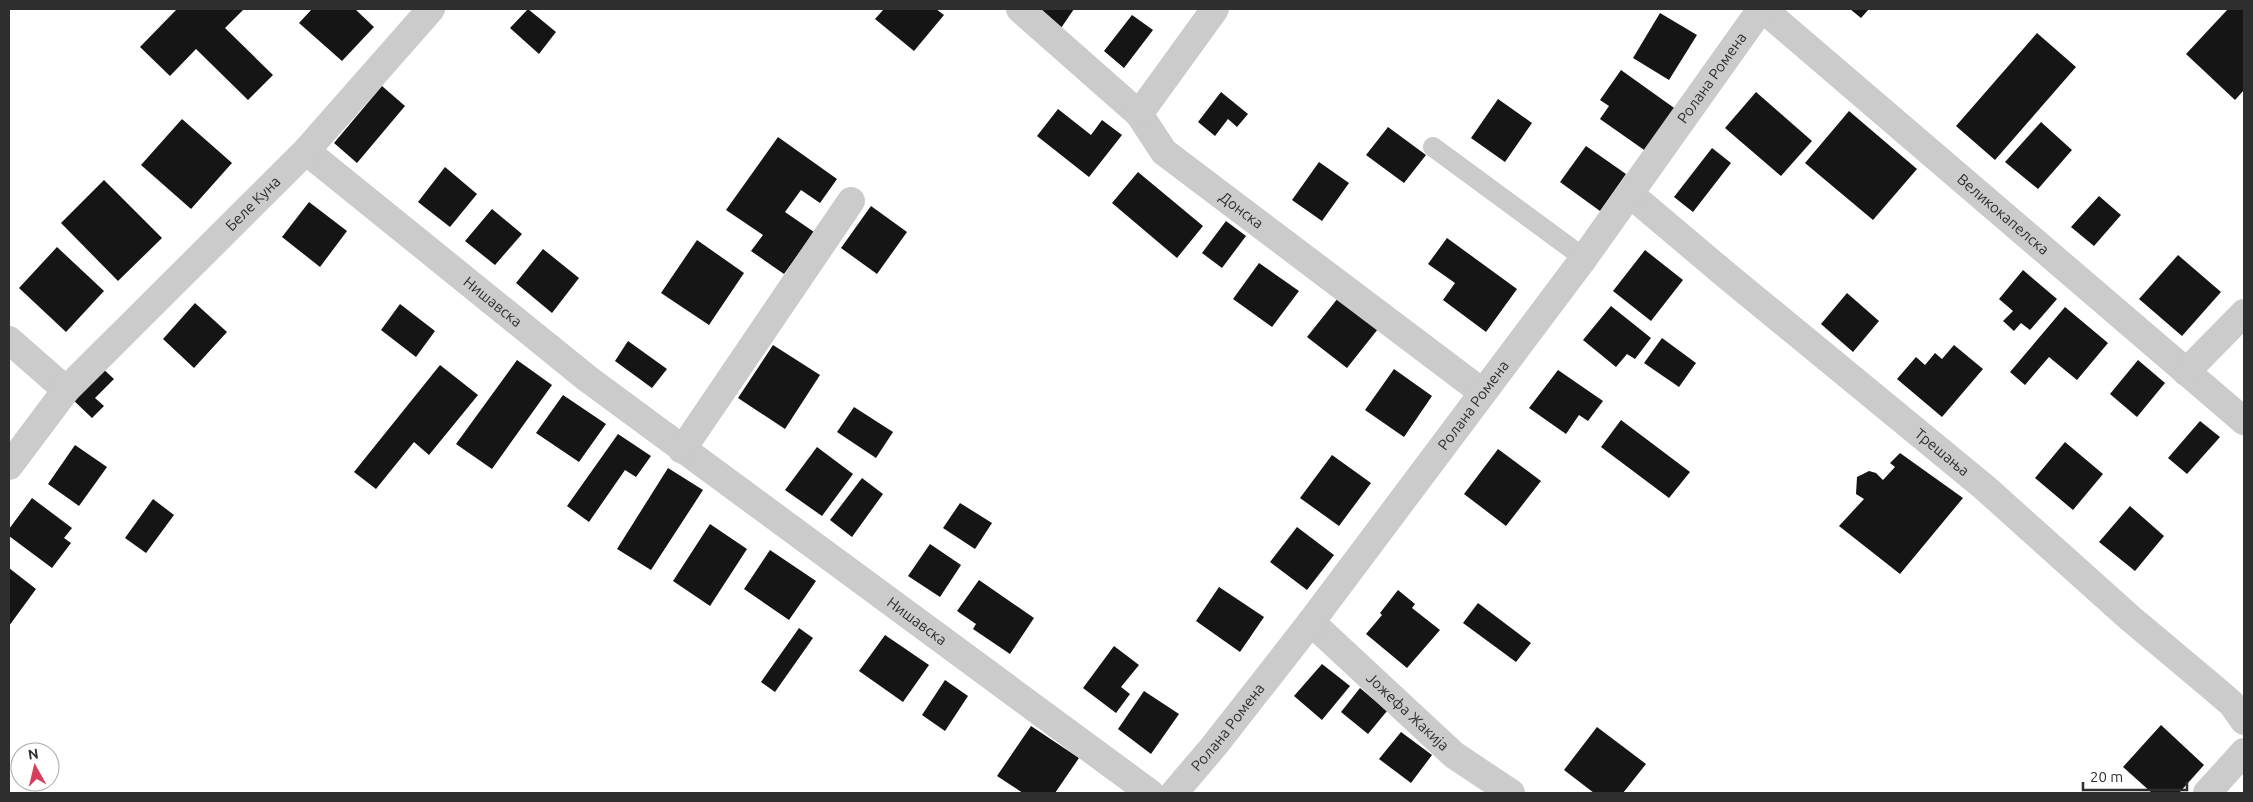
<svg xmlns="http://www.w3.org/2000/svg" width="2253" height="802" font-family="Ubuntu,sans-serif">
<rect width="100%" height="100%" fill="#fff"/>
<!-- building -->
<g fill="#151515">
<path d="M177 9H244L225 28 273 75 248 100 196 49 170 76 140 47Z"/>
<path d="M312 9H355L374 27 342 61 299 23Z"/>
<path d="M528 9 556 32 539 54 510 28Z"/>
<path d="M884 9H936L944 15 914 51 875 19Z"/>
<path d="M1041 9H1074L1061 28 1038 12Z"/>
<path d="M1850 9H1869L1861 18Z"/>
<path d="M2228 9H2244V90L2235 100 2186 54Z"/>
<path d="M1660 13 1697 35 1669 80 1633 58Z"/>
<path d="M1132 15 1153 30 1124 68 1104 51Z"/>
<path d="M2037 33 2076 67 1995 160 1956 126Z"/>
<path d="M1621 70 1677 110 1647 152 1600 119 1609 106 1600 100Z"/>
<path d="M382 86 405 106 357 163 334 143Z"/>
<path d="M1221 92 1248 114 1237 127 1228 119 1215 136 1198 122Z"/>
<path d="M1756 92 1812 141 1781 176 1725 128Z"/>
<path d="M1498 99 1532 123 1505 162 1471 138Z"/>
<path d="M1058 109 1091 135 1102 120 1122 135 1089 177 1037 136Z"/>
<path d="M1849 111 1917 169 1873 220 1805 163Z"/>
<path d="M182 119 232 163 191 209 141 165Z"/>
<path d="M2041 122 2072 150 2038 189 2005 162Z"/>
<path d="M1388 127 1426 155 1404 183 1366 155Z"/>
<path d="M778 137 837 179 820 203 801 190 785 212 814 232 784 274 751 251 763 235 726 210Z"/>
<path d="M1586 146 1626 174 1600 211 1560 182Z"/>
<path d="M1712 148 1731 163 1693 212 1674 197Z"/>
<path d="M1319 162 1349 183 1322 221 1292 200Z"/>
<path d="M445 167 477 194 450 227 418 202Z"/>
<path d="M1138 172 1203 226 1177 258 1112 203Z"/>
<path d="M104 180 162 238 118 281 61 223Z"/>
<path d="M2099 196 2121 215 2094 246 2071 227Z"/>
<path d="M309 202 347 231 320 267 282 237Z"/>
<path d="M871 206 907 232 877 274 841 248Z"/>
<path d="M492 209 522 234 495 265 465 241Z"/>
<path d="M1226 221 1246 236 1222 268 1202 253Z"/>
<path d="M1447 238 1517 289 1486 332 1443 300 1455 283 1428 264Z"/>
<path d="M697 240 744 273 709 325 661 293Z"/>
<path d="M57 247 104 291 66 332 19 288Z"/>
<path d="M543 249 579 278 552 313 516 283Z"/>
<path d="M1645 250 1683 280 1651 321 1613 291Z"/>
<path d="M2178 255 2221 292 2182 336 2139 299Z"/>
<path d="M1259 263 1299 291 1272 327 1233 299Z"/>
<path d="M2023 270 2057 299 2030 330 2021 323 2014 331 2003 321 2013 311 1999 299Z"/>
<path d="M1847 293 1879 321 1853 352 1821 324Z"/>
<path d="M1338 298 1378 329 1347 368 1307 337Z"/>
<path d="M195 303 227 332 194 368 163 339Z"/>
<path d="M400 304 435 331 416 357 381 330Z"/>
<path d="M1611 306 1651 338 1635 359 1627 354 1616 367 1583 340Z"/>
<path d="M2065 307 2108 343 2077 380 2049 357 2025 385 2010 372Z"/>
<path d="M1662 338 1696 363 1679 387 1644 363Z"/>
<path d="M628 341 667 369 652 388 615 361Z"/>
<path d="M773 345 820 375 785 429 738 398Z"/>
<path d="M1954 345 1983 369 1942 417 1897 379 1916 357 1925 365 1935 353 1942 359Z"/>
<path d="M517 360 552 385 492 469 456 444Z"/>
<path d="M2138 360 2165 383 2137 417 2110 394Z"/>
<path d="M99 365 114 379 95 398 104 406 92 418 69 396Z"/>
<path d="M440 365 478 395 429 455 414 442 376 489 354 472Z"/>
<path d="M1394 369 1432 396 1404 437 1365 410Z"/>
<path d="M1558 370 1603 401 1588 421 1579 415 1566 434 1529 408Z"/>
<path d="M563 395 606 424 579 462 536 433Z"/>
<path d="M854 407 893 432 876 458 837 432Z"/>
<path d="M1621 420 1690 472 1669 498 1601 447Z"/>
<path d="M2200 421 2220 437 2187 474 2168 458Z"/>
<path d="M618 434 651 456 636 477 625 470 589 522 567 506Z"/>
<path d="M2065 442 2103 474 2073 510 2035 478Z"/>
<path d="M75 445 107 467 79 506 48 484Z"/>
<path d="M817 447 853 474 822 516 785 490Z"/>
<path d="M1498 449 1541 481 1506 526 1464 494Z"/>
<path d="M1900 453 1963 498 1900 574 1839 526 1864 499 1856 494 1857 477 1869 471 1876 473 1883 480 1895 467 1890 463Z"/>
<path d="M1332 455 1371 483 1339 526 1300 498Z"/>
<path d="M668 468 703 490 651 570 617 549Z"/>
<path d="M862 478 883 494 852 537 830 520Z"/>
<path d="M32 498 72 528 64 538 71 543 52 568 9 536V529Z"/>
<path d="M153 499 174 515 146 553 125 538Z"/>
<path d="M960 503 992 523 975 549 943 528Z"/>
<path d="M2130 506 2164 536 2135 571 2099 542Z"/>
<path d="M710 524 747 549 710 606 673 581Z"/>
<path d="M1297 527 1334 555 1307 590 1270 562Z"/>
<path d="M930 544 961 565 940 597 908 576Z"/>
<path d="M770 550 816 581 789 620 744 589Z"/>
<path d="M9 568 36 589 9 626Z"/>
<path d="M979 580 1034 618 1010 654 973 629 976 624 957 611Z"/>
<path d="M1219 587 1264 617 1240 652 1196 621Z"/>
<path d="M1398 590 1415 604 1412 608 1440 630 1407 668 1366 634 1382 615 1380 613Z"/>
<path d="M1478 603 1531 643 1516 662 1463 623Z"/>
<path d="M799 628 813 638 775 692 761 682Z"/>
<path d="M885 635 929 665 903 702 859 671Z"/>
<path d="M1114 646 1139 665 1121 687 1130 694 1116 713 1083 688Z"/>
<path d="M1322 664 1350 686 1322 720 1294 696Z"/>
<path d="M945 680 968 696 945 731 922 715Z"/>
<path d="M1360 688 1387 711 1368 734 1341 712Z"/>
<path d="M1144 691 1179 714 1151 754 1118 729Z"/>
<path d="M2161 725 2204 765 2179 793H2152L2123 767Z"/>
<path d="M1031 726 1079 758 1055 793H1023L997 776Z"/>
<path d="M1597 727 1646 764 1623 793H1594L1564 770Z"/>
<path d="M1401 732 1432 755 1411 783 1379 759Z"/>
</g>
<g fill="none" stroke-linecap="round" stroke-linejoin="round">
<!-- service -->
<path stroke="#cbcbcb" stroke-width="20" d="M1433 147 1584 258"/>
<!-- minor -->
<g stroke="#cbcbcb" stroke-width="28">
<path id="s1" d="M1020 9 1139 114 1164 152 1482 392"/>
<path id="s2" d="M1763 9 2244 421"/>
<path d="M1139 114 1215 9"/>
<path id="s3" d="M306 151 588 379 1150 793"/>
<path id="s4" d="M1630 194 1726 275 1984 487 2130 618 2217 691 2232 704 2244 721"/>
<path d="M9 340 66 390"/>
<path d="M2186 372 2244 313"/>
<path d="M682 450 851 201"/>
<path id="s5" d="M9 466 66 390 306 151 431 9"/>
<path id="s6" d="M1311 622 1454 755 1511 793"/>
<path id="s7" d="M1174 793 1214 746 1311 622 1584 258 1761 9"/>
<path d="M2207 793 2244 752"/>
</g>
</g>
<g text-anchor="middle" stroke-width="5" stroke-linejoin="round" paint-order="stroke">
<!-- street labels -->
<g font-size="15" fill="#2e2e2e" stroke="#fff">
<text dy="5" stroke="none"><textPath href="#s7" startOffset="895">Ролана Ромена</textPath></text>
<text dy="5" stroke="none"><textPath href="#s5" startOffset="359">Беле Куна</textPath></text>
<text dy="5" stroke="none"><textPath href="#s1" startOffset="301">Донска</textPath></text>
<text dy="5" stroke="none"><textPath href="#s2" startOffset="316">Великокапелска</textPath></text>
<text dy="5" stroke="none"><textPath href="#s3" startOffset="240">Нишавска</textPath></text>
<text dy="5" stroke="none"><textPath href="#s7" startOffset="490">Ролана Ромена</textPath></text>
<text dy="5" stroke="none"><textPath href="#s4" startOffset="405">Трешања</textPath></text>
<text dy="5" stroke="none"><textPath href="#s3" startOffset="771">Нишавска</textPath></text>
<text dy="5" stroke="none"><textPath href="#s6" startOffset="132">Јожефа Жакија</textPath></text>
<text dy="5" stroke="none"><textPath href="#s7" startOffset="85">Ролана Ромена</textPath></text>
</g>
</g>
<!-- border -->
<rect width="2253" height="802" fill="none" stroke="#2e2e2e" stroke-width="20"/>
<!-- north arrow -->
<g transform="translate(35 767) rotate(352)"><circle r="24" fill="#ffffff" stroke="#ababab"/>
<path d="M0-4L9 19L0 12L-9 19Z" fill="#d63e5c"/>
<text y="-8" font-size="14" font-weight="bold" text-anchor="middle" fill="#2e2e2e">N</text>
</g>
<!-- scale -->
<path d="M2083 782v8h104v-8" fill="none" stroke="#2e2e2e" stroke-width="2.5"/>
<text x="2090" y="782" font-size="15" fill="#2e2e2e" stroke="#ffffff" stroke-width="4" paint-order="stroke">20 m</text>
</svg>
